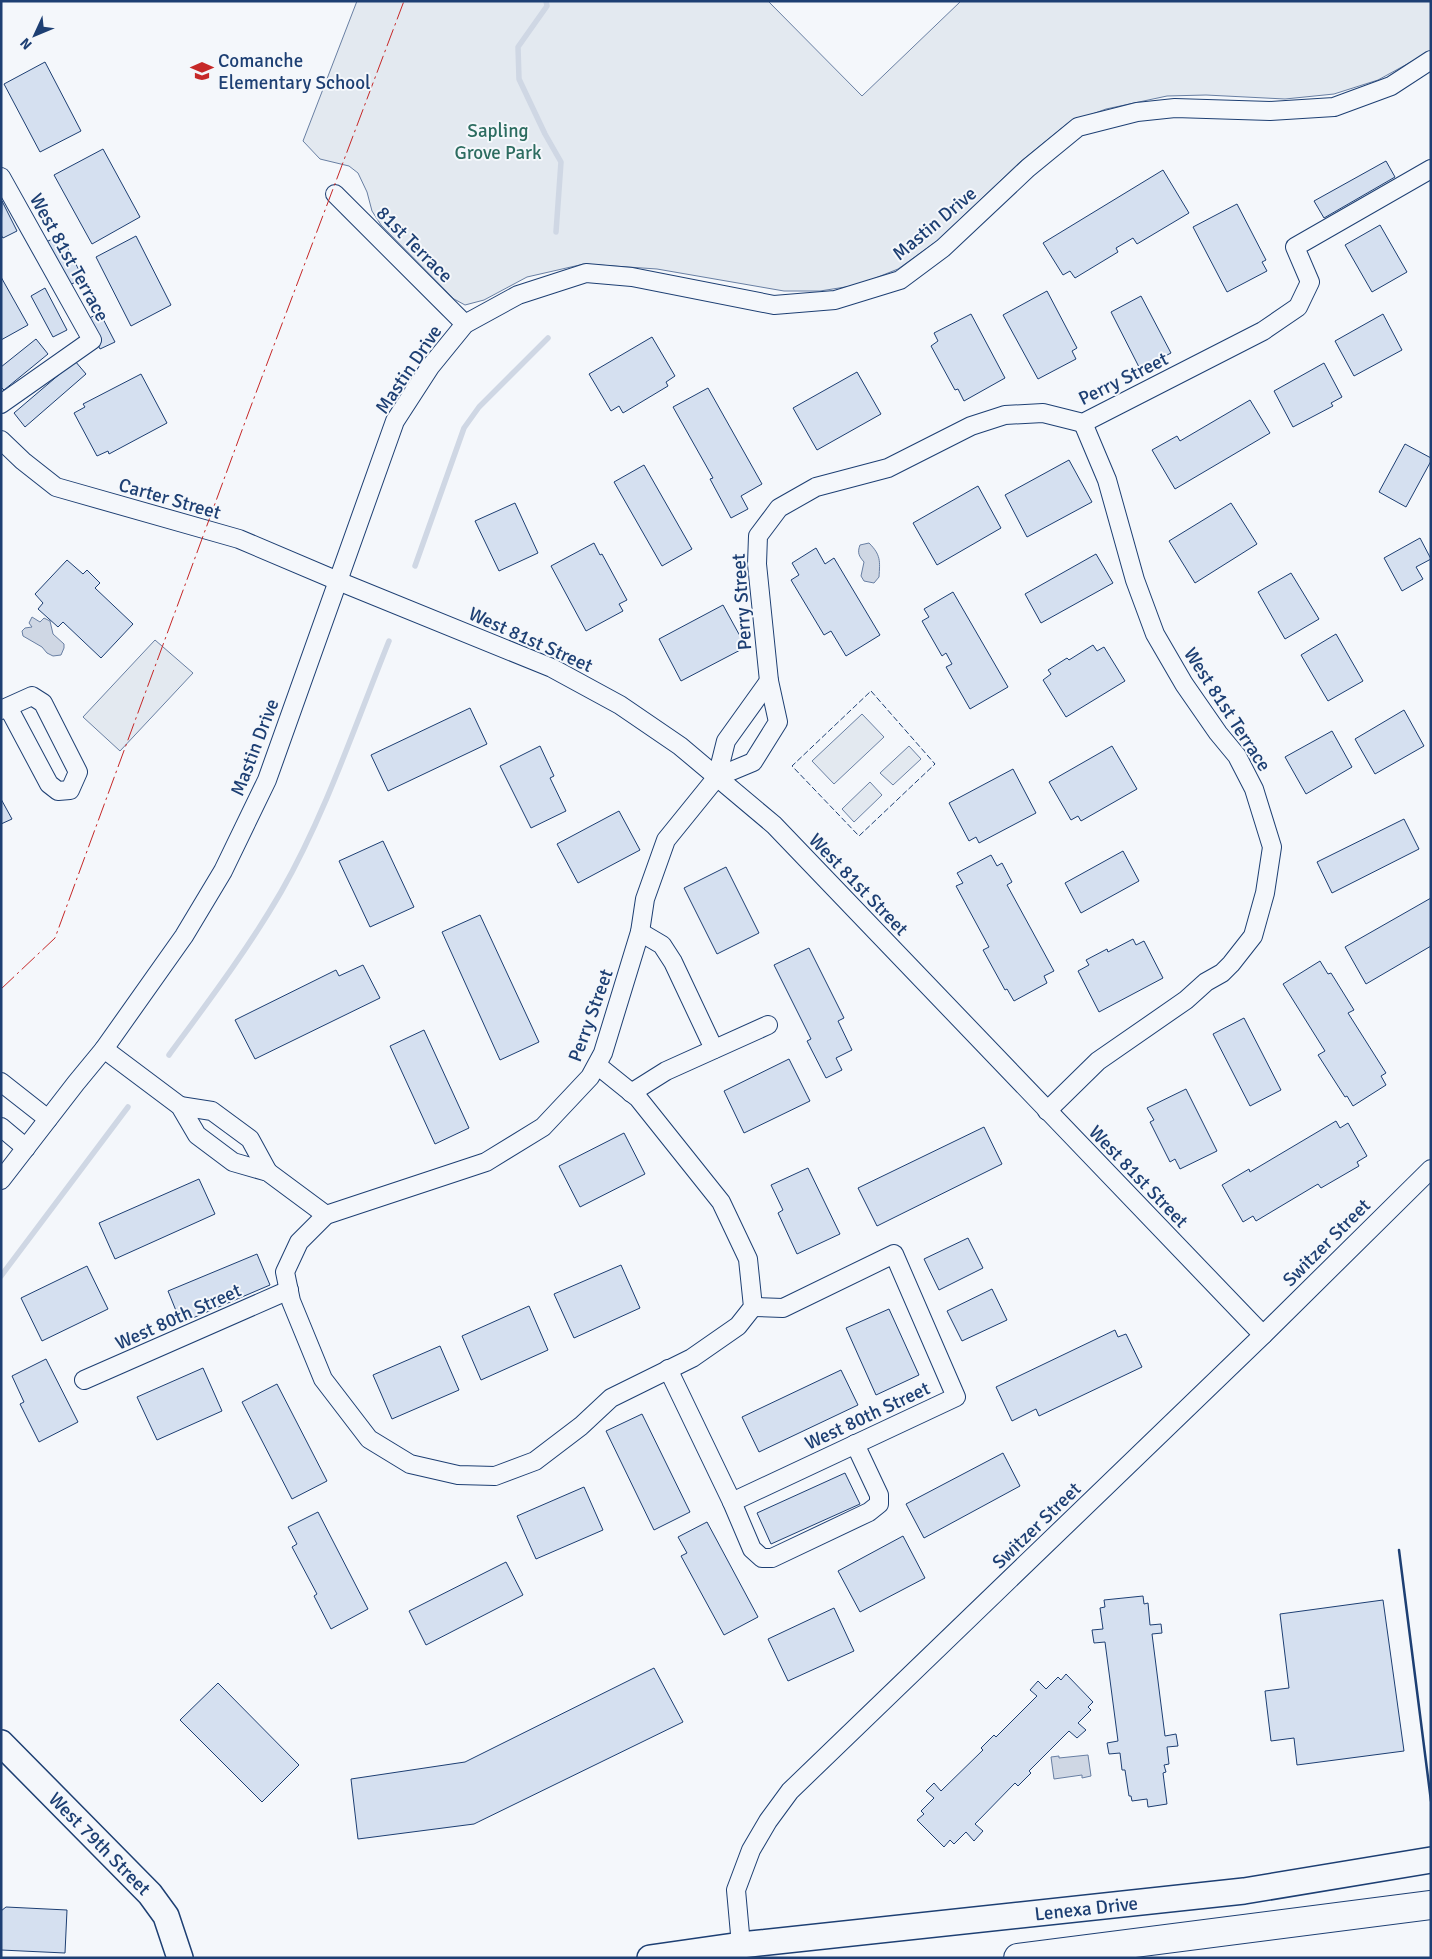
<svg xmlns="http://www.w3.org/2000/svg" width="1432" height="1959" font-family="Signika,sans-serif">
<rect width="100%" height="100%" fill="#f4f7fb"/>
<!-- green -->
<g fill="#e3e9f0" stroke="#687fa3">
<path d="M357 1H768L862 96 961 1H1431V51L1378 80 1334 94 1285 99 1206 95 1167 96 1106 109 1068 123 1020 162 937 241 898 269 858 285 820 291H784L657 269 584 264 527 277 484 300 465 305 454 299 381 225 372 211 367 192 358 173 349 166 320 159 303 141Z"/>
<path d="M155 640 193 673 120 751 83 717Z"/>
<path d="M862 714 884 737 834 784 812 761Z"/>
<path d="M909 746 921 759 893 785 880 773Z"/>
<path d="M870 782 882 795 854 822 842 809Z"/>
</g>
<!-- water -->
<g fill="#cfd7e4" stroke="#687fa3">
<path d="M869 543C881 555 880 561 879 577L874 583 864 581 861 576 864 562C859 556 857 553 860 545Z"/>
<path d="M32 617 40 622 44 618 50 621 53 634 64 644V648L61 655 53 656 47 653 42 647 23 636 22 631 25 628 32 627 29 623Z"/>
<path d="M1088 1755 1091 1776 1082 1778V1775L1054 1779 1051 1757 1059 1756V1758Z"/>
</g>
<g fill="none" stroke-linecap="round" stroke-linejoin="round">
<!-- stream -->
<g stroke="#cfd7e4" stroke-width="5.5">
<path d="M546 1 547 6 518 47 519 79 545 134 561 162 556 232"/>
<path d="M415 566 464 428 479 407 548 338"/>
<path d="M169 1055C208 1002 248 949 281 892 325 815 356 723 389 641"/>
<path d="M1 1276 128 1107"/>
</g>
</g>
<!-- building -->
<g fill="#d5e0f0" stroke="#1d3f73">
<path d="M45 62 81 131 40 152 4 84Z"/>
<path d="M103 149 140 217 92 244 54 175Z"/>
<path d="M1386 161 1395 177 1324 218 1314 201Z"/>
<path d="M1163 170 1189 213 1137 244 1133 238 1116 248 1118 252 1075 278 1070 271 1063 275 1043 243Z"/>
<path d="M2 201 17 231 3 238 1 235Z"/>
<path d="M1237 204 1266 260 1262 262 1267 271 1227 292 1193 227Z"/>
<path d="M1380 225 1407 272 1372 292 1345 245Z"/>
<path d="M61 235 83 278 68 286 46 242Z"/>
<path d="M136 236 171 305 131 326 96 257Z"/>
<path d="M1 277 28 325 1 340Z"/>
<path d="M45 288 67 330 53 337 31 296Z"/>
<path d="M1047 291 1077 348 1072 351 1076 359 1038 379 1003 315Z"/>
<path d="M1141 296 1171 353 1140 369 1111 312Z"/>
<path d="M100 313 115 342 100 349 85 320Z"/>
<path d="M971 314 1005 378 964 401 958 389 955 390 931 346 938 341 934 333Z"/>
<path d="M1383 314 1402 350 1354 376 1335 341Z"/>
<path d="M652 337 675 376 666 382 668 386 623 413 619 406 611 411 589 374Z"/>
<path d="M36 339 48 354 4 390 1 387V367Z"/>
<path d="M75 361 86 374 25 427 14 413Z"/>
<path d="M1324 363 1342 397 1331 403 1333 406 1293 427 1274 391Z"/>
<path d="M857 372 881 414 817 450 793 408Z"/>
<path d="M141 374 167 423 109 454 108 451 97 456 74 413 85 407 83 404Z"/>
<path d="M708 388 762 484 741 496 748 509 731 518 710 479 713 478 673 407Z"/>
<path d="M1250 400 1270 433 1175 489 1152 450 1177 436 1180 441Z"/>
<path d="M1405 444 1431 458V461L1406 507 1379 492Z"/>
<path d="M1069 460 1092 502 1027 537 1005 495Z"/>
<path d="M644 465 692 549 662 566 614 482Z"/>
<path d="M978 486 1001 528 937 565 913 523Z"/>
<path d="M515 503 538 553 499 571 475 521Z"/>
<path d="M1231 503 1257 544 1195 583 1169 541Z"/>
<path d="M1420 538 1431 559 1416 567 1423 579 1402 591 1384 558Z"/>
<path d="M594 543 600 555 602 554 627 600 619 604 623 611 586 631 551 566Z"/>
<path d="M816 548 825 564 834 558 880 635 846 656 831 631 824 635 791 580 799 575 792 563Z"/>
<path d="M1096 554 1113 583 1041 623 1025 594Z"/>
<path d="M67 560 83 574 87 570 100 583 95 588 133 624 101 658 63 622 58 627 38 609 43 603 35 594Z"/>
<path d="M1291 573 1319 619 1285 639 1258 592Z"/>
<path d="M953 592 1008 687 970 709 946 667 952 664 946 653 942 656 922 621 929 617 924 609Z"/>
<path d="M723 605 746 647 681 681 659 639Z"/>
<path d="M1336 634 1363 681 1328 701 1301 655Z"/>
<path d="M1093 645 1097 651 1104 647 1125 681 1066 717 1043 680 1051 674 1048 670 1067 658 1069 660Z"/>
<path d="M470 708 487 744 388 791 371 755Z"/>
<path d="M1404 710 1424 746 1375 774 1355 739Z"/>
<path d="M1332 731 1352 767 1306 794 1285 757Z"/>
<path d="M540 746 554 776 550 778 566 811 531 828 500 766Z"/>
<path d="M1112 746 1137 789 1081 821 1078 816 1071 820 1049 782Z"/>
<path d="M1013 769 1036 813 979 843 976 837 969 841 949 803Z"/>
<path d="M1 799 12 819 1 824Z"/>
<path d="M619 811 640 850 578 883 557 844Z"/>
<path d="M1404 819 1419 849 1332 893 1317 862Z"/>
<path d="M383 841 414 907 370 927 339 861Z"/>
<path d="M1123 851 1139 881 1081 913 1065 883Z"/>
<path d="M991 855 997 866 1002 863 1012 882 1007 885 1054 971 1044 976 1047 983 1014 1001 1007 989 1005 990 983 950 989 947 956 886 963 883 957 873Z"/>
<path d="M726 867 759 933 717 954 684 888Z"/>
<path d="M1431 898V946L1366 984 1345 947Z"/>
<path d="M480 915 539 1042 500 1060 442 932Z"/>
<path d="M1133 939 1136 945 1144 941 1163 978 1099 1012 1078 971 1089 965 1086 960 1107 949 1108 952Z"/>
<path d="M809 948 844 1018 838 1021 852 1050 836 1058 842 1070 826 1078 807 1041 811 1039 774 965Z"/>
<path d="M1320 961 1328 974 1331 973 1354 1010 1348 1013 1386 1073 1381 1076 1386 1085 1353 1106 1347 1096 1345 1097 1318 1055 1325 1051 1283 984Z"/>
<path d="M363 965 380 998 255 1059 235 1020 336 970 339 976Z"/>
<path d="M1244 1018 1281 1090 1250 1106 1213 1034Z"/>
<path d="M424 1030 469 1128 435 1144 390 1046Z"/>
<path d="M789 1059 810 1101 744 1133 724 1091Z"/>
<path d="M1186 1089 1217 1151 1180 1169 1175 1159 1170 1162 1150 1122 1154 1120 1147 1108Z"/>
<path d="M1336 1121 1340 1128 1348 1123 1367 1156 1357 1162 1359 1166 1321 1188 1318 1184 1256 1221 1253 1216 1243 1222 1222 1185 1249 1169 1250 1172Z"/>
<path d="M984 1127 1002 1164 877 1226 858 1188Z"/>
<path d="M624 1133 645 1174 580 1207 559 1166Z"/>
<path d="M808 1168 840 1234 797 1254 778 1213 783 1210 771 1185Z"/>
<path d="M199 1179 215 1214 115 1259 99 1223Z"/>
<path d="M968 1238 983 1268 939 1290 924 1259Z"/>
<path d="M257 1254 270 1285 181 1323 168 1291Z"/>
<path d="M621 1265 640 1308 574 1338 554 1294Z"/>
<path d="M87 1266 108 1309 42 1341 21 1298Z"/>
<path d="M992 1289 1007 1320 962 1341 947 1311Z"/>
<path d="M529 1306 548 1350 481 1380 462 1336Z"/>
<path d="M889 1309 919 1375 876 1395 846 1328Z"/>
<path d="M1115 1330 1118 1337 1126 1334 1142 1367 1039 1416 1036 1409 1012 1421 996 1387Z"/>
<path d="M440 1346 459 1390 392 1419 373 1375Z"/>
<path d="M46 1359 78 1422 39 1442 20 1404 24 1402 12 1376Z"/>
<path d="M203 1368 222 1411 157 1440 137 1397Z"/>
<path d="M841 1370 858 1405 759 1452 742 1417Z"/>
<path d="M277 1384 327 1481 292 1499 242 1402Z"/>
<path d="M642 1414 690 1512 654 1530 606 1431Z"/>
<path d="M1003 1453 1020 1486 924 1538 906 1504Z"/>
<path d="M845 1473 860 1504 771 1544 757 1513Z"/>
<path d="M584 1487 603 1530 536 1559 517 1516Z"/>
<path d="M318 1512 368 1609 331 1629 314 1596 317 1594 292 1547 297 1544 288 1527Z"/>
<path d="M707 1522 758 1617 724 1635 681 1556 687 1553 678 1537Z"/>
<path d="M903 1536 925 1578 860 1612 838 1571Z"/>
<path d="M506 1562 523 1595 426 1645 409 1611Z"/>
<path d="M1143 1596 1144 1604 1148 1603 1150 1625 1161 1624 1162 1633 1152 1634 1165 1736 1176 1734 1178 1746 1167 1747 1169 1764 1164 1765 1166 1772 1163 1773 1167 1804 1148 1807 1147 1799 1132 1801 1131 1796H1129L1125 1770H1122L1120 1753 1109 1754 1107 1743 1118 1741 1105 1642 1094 1643 1092 1630 1103 1629 1100 1608 1105 1607 1104 1600Z"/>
<path d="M1383 1600 1404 1751 1297 1765 1294 1738 1271 1741 1265 1691 1289 1688 1280 1614Z"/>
<path d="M834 1608 854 1651 788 1681 768 1639Z"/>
<path d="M654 1668 683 1722 474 1824 358 1839 351 1779 465 1762Z"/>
<path d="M1066 1674 1093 1702 1088 1707 1091 1710 1078 1723 1086 1730 1077 1738 1069 1731 1029 1771 1031 1773 1018 1786 1015 1783 975 1824 983 1831 974 1841 966 1832 954 1844 950 1840 944 1847 917 1820 924 1814 921 1811 934 1798 926 1791 934 1783 941 1791 983 1750 981 1748 994 1735 996 1737 1037 1696 1030 1690 1038 1681 1046 1689 1058 1677 1061 1680Z"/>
<path d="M218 1683 299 1765 262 1802 180 1720Z"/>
<path d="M6 1907 67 1910 65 1953 1 1950V1911Z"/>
</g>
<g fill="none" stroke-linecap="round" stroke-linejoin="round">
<defs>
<g id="street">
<path d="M1 177 92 340 1 404"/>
<path d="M335 194 465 324"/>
<path d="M1 440 23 461 56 487 239 539 338 581 552 668 620 705 680 746 774 825 1263 1335"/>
<path d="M1 710 32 696 43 703 78 772 70 790 58 791 49 784 8 707"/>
<path d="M717 777 753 762 778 722 769 681 757 564 758 536 779 508 816 487 888 468 971 426 1005 415 1043 413 1083 423 1263 331 1298 307 1310 282 1295 247 1431 169"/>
<path d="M640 932 662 945 673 962 714 1049"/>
<path d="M104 1049 180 1106 197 1135 233 1162 268 1172 326 1215"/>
<path d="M597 1065 638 1098 721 1202 748 1259 753 1307 738 1326 692 1358 611 1398 581 1426 535 1461 495 1476 458 1475 410 1464 369 1439 323 1379 291 1301 285 1272 299 1242 326 1215 486 1162 543 1127 590 1077 603 1053 640 932 645 899 666 840 717 777 726 741 769 681"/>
<path d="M1 1082 48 1119"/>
<path d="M631 1093 666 1071 768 1025"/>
<path d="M180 1106 212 1111 250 1139 268 1172"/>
<path d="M1047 1111 1098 1061 1186 1000 1206 982 1222 973 1231 964 1253 936 1265 893 1272 847 1254 789 1237 756 1218 733 1184 684 1155 634 1135 580 1107 480 1083 423"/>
<path d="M1 1127 26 1148"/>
<path d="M1 1180 76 1083 104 1049 184 936 223 871 267 780 395 421 430 367 465 324 518 295 586 273 632 277 774 305 835 300 900 280 943 248 1028 168 1078 127 1137 112 1175 108 1270 111 1334 107 1391 86 1431 60"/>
<path d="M668 1369 732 1502 956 1397 894 1254 783 1308 753 1307"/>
<path d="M84 1380 289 1290"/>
<path d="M732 1502 752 1549 762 1558H772L869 1512 879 1504V1495L855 1444"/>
<path d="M741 1945 736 1890 751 1850 768 1821 790 1791 1263 1335 1431 1169"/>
</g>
<g id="secondary">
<path id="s1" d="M1 1743 150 1894 166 1916 180 1958"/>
<path id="s2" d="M650 1958 741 1945 1244 1891 1431 1860"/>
</g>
<path id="highway" d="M1018 1958 1431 1905"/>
</defs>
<!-- street casing -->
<use href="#street" stroke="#1d3f73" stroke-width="20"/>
<!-- secondary casing -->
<use href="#secondary" stroke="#1d3f73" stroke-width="28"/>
<!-- highway casing -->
<use href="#highway" stroke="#1d3f73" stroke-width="30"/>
<!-- street -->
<use href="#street" stroke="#f4f7fb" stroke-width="18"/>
<!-- secondary -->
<use href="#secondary" stroke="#f4f7fb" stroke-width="25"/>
<!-- highway -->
<use href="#highway" stroke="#f4f7fb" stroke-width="28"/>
<!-- fence -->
<path stroke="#1d3f73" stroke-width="1" stroke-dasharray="6 2.5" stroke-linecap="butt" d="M871 691 935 764 859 836 792 766Z"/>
<!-- wall -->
<path stroke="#1d3f73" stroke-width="2.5" d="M1399 1550 1431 1801"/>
<!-- power -->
<path stroke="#c62828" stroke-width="1" stroke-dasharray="18 4 2.5 4" stroke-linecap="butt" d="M1 989 55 938 248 414 404 1"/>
</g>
<!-- icons -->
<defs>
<symbol id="school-bare" viewBox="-9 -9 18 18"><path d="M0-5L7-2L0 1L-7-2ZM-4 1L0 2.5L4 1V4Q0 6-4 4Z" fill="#c62828" stroke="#f4f7fb" stroke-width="2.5" paint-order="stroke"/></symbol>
</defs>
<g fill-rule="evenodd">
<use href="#school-bare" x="186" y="55" width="32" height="32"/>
</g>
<g text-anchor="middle" stroke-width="4" stroke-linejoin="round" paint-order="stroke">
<!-- poi labels -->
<g font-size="19" fill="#1d3f73" stroke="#f4f7fb" text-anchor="start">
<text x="218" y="67">Comanche<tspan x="218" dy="22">Elementary School</tspan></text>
</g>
<!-- park labels -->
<g font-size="19" fill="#2c6c60" stroke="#f4f7fb">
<text x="498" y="137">Sapling<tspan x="498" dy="22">Grove Park</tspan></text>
</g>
<!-- street labels -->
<g font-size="19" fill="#1d3f73" stroke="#f4f7fb">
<text transform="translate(934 223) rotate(-40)" y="7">Mastin Drive</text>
<text transform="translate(415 244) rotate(45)" y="7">81st Terrace</text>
<text transform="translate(70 257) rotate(61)" y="7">West 81st Terrace</text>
<text transform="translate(408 369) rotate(-56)" y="7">Mastin Drive</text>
<text transform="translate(1123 378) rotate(-26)" y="7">Perry Street</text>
<text transform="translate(170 498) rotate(16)" y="7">Carter Street</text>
<text transform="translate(741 602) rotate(-94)" y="7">Perry Street</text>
<text transform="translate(531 639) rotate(24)" y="7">West 81st Street</text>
<text transform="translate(1228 709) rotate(57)" y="7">West 81st Terrace</text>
<text transform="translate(254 747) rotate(-69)" y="7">Mastin Drive</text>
<text transform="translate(859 884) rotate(46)" y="7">West 81st Street</text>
<text transform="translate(590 1015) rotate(-70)" y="7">Perry Street</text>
<text transform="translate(1139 1176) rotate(46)" y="7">West 81st Street</text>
<text transform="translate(1326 1242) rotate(-45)" y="7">Switzer Street</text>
<text transform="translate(178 1316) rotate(-24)" y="7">West 80th Street</text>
<text transform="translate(867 1415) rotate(-25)" y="7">West 80th Street</text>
<text transform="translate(1036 1525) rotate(-44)" y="7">Switzer Street</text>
<text dy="7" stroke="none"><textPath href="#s1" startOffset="141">West 79th Street</textPath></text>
<text dy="7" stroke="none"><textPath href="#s2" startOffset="439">Lenexa Drive</textPath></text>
</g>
</g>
<!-- border -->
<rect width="1432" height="1959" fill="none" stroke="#1d3f73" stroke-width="5"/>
<!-- north arrow -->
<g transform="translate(35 35) rotate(226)" stroke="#f4f7fb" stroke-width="4" paint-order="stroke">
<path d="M0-4L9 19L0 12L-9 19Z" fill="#1d3f73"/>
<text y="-8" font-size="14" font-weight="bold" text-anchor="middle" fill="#1d3f73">N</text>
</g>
</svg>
